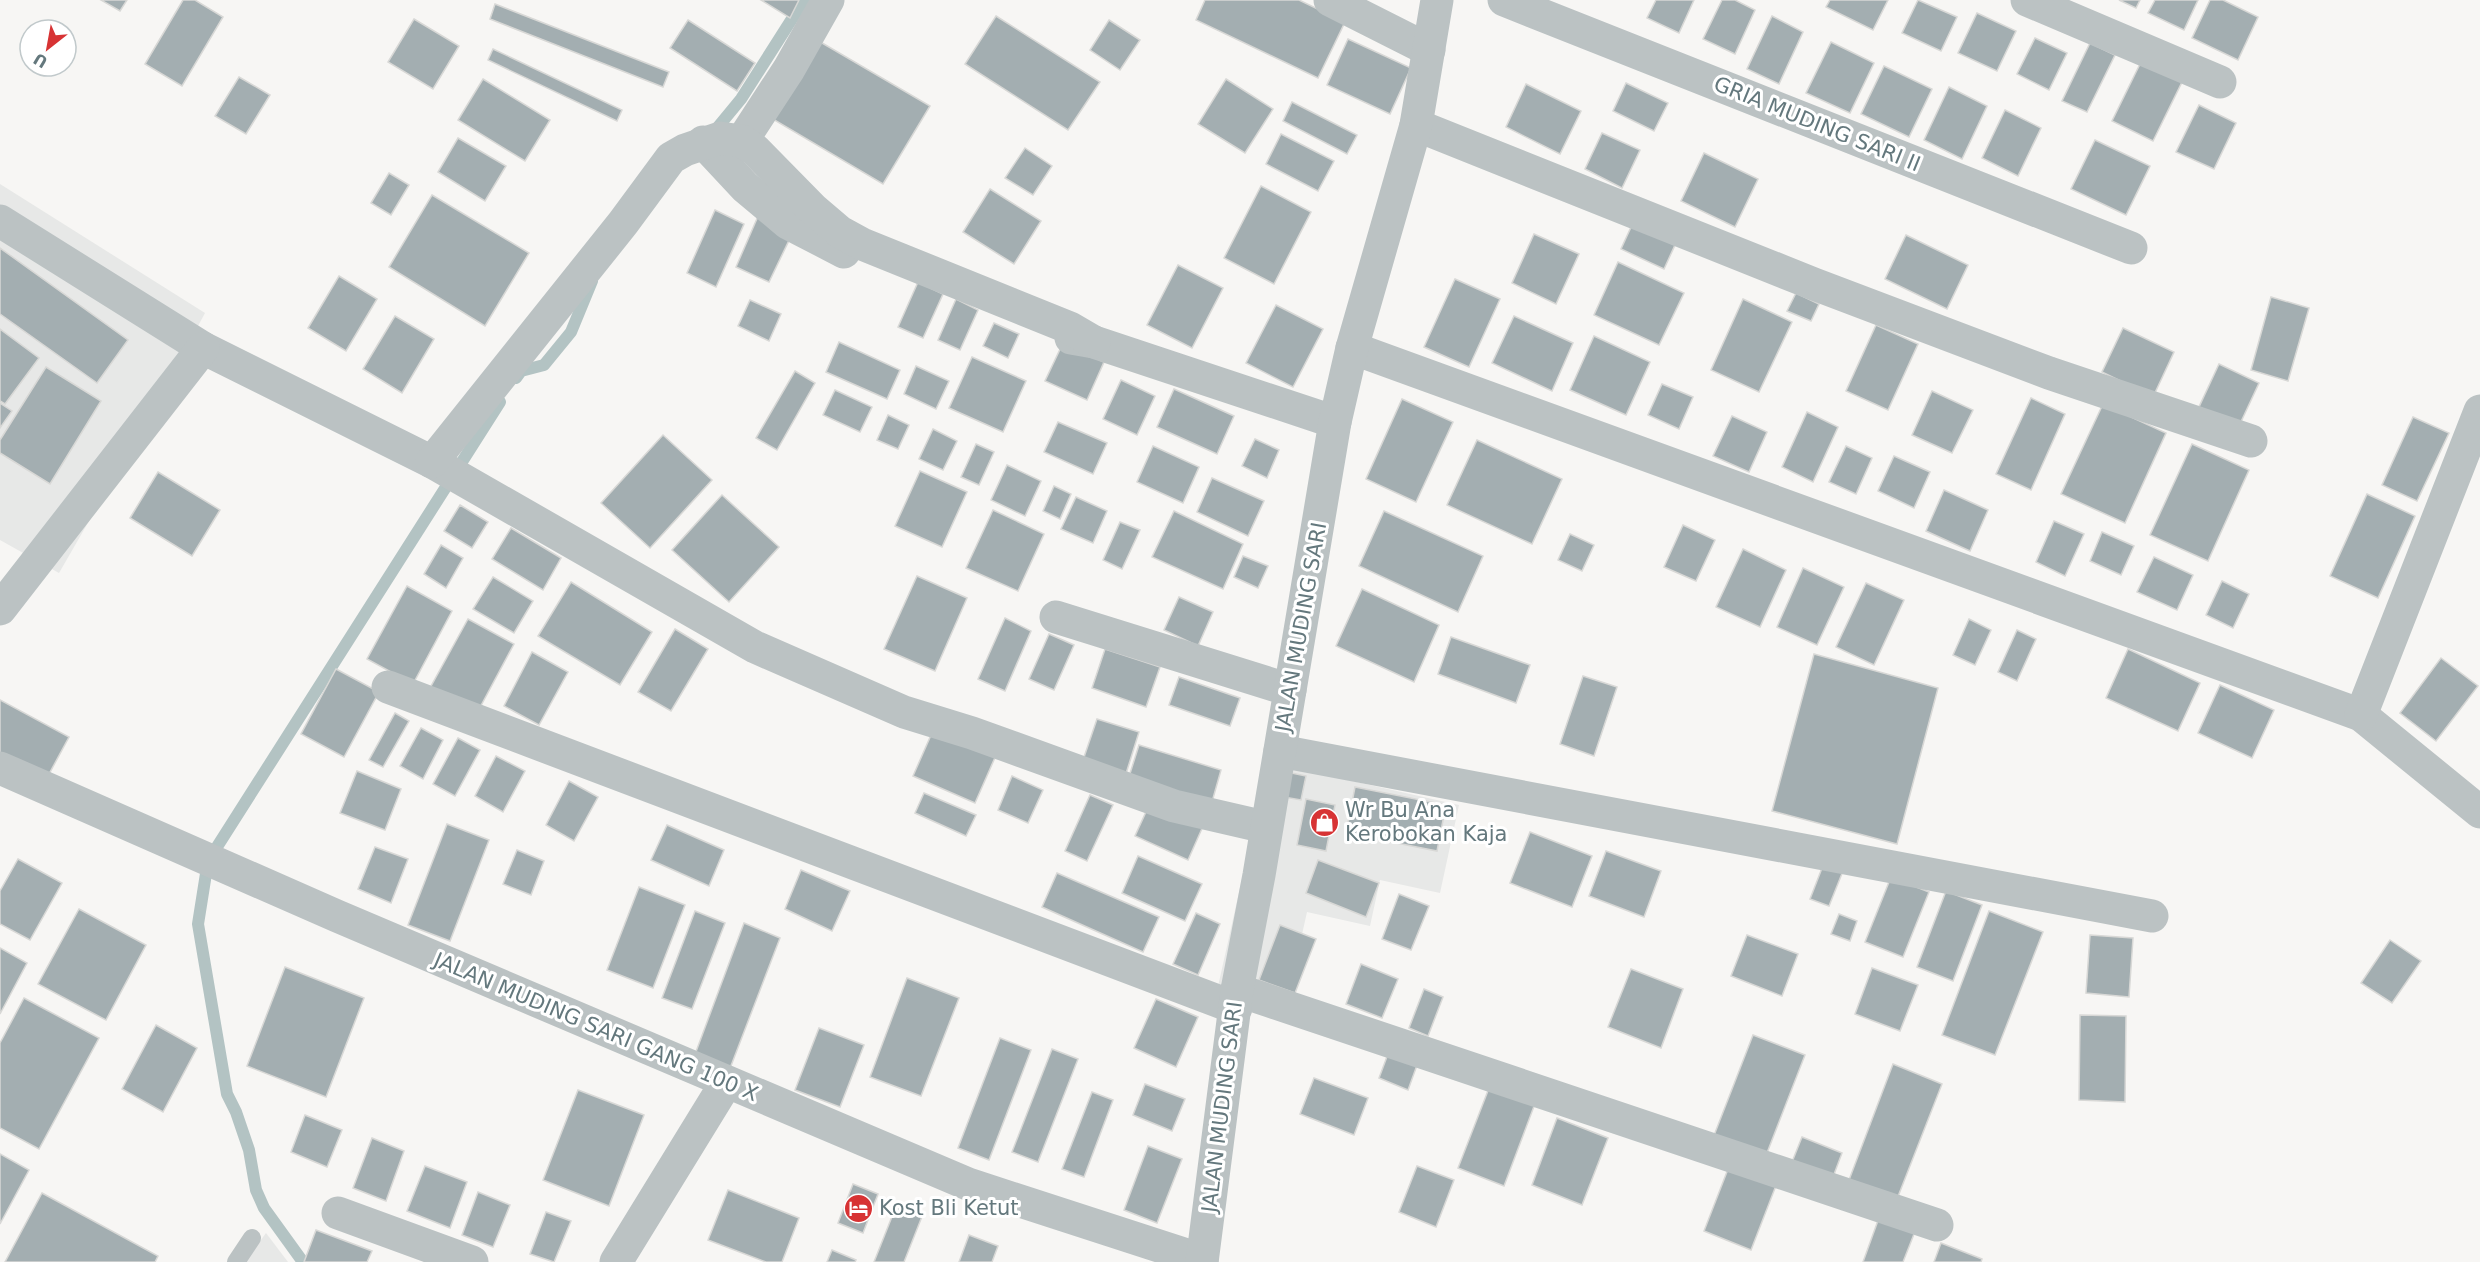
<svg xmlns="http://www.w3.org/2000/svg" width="2480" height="1262" font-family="'DejaVu Sans',sans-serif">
<rect width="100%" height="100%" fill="#f7f6f4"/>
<!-- built -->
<g fill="#e7e8e7">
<path d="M0 184 205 313 149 417 59 573 0 540Z"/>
<path d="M1268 762 1459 805 1440 893 1380 880 1370 926 1307 912 1286 1006 1217 991Z"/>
<path d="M266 1233 288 1262H245Z"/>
</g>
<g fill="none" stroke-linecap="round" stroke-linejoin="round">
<!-- stream -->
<g stroke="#b3c3c3" stroke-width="12">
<path d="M713 133 741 99 804 0"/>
<path d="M516 378 521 371 544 365 571 332 592 281"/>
<path d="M303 1262 264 1208 256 1190 249 1150 236 1112 227 1094 198 924 208 861 500 402"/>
</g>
</g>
<!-- building -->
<g fill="#a3aeb1" stroke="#d8d8d6" stroke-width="1.5">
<path d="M101 0H127L120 11Z"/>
<path d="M183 0H195L223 17 182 86 145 64Z"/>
<path d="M761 0H799L790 18Z"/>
<path d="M1205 0H1299L1345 22 1318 78 1196 20Z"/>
<path d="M1656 0H1694L1679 33 1647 18Z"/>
<path d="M1722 0H1735L1755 10 1735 54 1703 39Z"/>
<path d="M1830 0H1888L1873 30 1826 7Z"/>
<path d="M1918 0 1957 17 1941 51 1902 33Z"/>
<path d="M2119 0H2140L2136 8Z"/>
<path d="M2155 0H2198L2184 30 2148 13Z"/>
<path d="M2210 0H2223L2258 17 2238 60 2192 38Z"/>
<path d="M495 4 669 72 663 87 490 19Z"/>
<path d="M1977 13 2016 31 1997 71 1958 53Z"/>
<path d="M996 16 1100 82 1068 130 965 64Z"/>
<path d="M1772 16 1803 32 1779 84 1747 69Z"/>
<path d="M414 19 459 46 433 89 388 62Z"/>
<path d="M688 20 755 63 737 91 670 48Z"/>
<path d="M1109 20 1140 40 1120 70 1090 50Z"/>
<path d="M2035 38 2067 53 2049 90 2017 74Z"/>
<path d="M1348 39 1411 68 1390 114 1327 85Z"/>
<path d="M817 40 930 106 883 184 771 118Z"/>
<path d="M1831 42 1874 63 1850 113 1806 93Z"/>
<path d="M2090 43 2115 55 2087 112 2062 101Z"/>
<path d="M493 49 622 110 617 121 488 60Z"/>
<path d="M2141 62 2182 82 2153 141 2112 121Z"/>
<path d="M1884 66 1932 89 1909 137 1861 114Z"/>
<path d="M239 77 270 95 246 134 215 116Z"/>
<path d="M483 79 550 120 525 161 458 120Z"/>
<path d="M1226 79 1273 109 1245 153 1198 124Z"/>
<path d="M1626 83 1668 103 1654 131 1613 111Z"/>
<path d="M1526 84 1581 111 1560 154 1506 127Z"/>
<path d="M1949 87 1987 106 1962 159 1924 140Z"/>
<path d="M1292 102 1357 135 1347 154 1283 121Z"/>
<path d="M2199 105 2236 123 2214 169 2176 152Z"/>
<path d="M2005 110 2041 128 2018 176 1982 158Z"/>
<path d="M1602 133 1640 150 1622 188 1585 169Z"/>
<path d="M1281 134 1334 161 1318 191 1266 164Z"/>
<path d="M458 138 506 166 485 201 438 172Z"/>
<path d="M2095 140 2150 166 2126 215 2071 189Z"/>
<path d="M1025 148 1052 166 1033 195 1005 178Z"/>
<path d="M1704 153 1758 179 1735 227 1681 201Z"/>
<path d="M389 173 409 185 391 215 371 203Z"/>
<path d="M1261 186 1311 212 1274 284 1224 258Z"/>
<path d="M990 189 1041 221 1014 264 963 232Z"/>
<path d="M432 195 529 253 485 326 389 267Z"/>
<path d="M715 210 744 224 716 287 687 273Z"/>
<path d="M759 214 794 230 769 282 736 267Z"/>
<path d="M1632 225 1675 245 1664 269 1621 249Z"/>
<path d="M1534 234 1579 254 1556 304 1512 283Z"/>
<path d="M1906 235 1968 265 1947 309 1885 279Z"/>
<path d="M0 248 128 340 97 383 0 314Z"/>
<path d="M1618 262 1684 293 1659 345 1594 315Z"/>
<path d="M1178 265 1223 288 1192 348 1147 325Z"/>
<path d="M339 276 377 299 346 351 308 328Z"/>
<path d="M1455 279 1500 299 1469 367 1424 347Z"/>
<path d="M918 282 943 294 923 338 898 327Z"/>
<path d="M1796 293 1819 304 1811 321 1787 311Z"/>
<path d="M2271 297 2309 308 2288 381 2251 370Z"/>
<path d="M956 299 978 310 960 350 938 340Z"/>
<path d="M1743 299 1792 322 1759 392 1711 370Z"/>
<path d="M750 300 781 314 769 341 738 326Z"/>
<path d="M1276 305 1323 329 1293 387 1246 363Z"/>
<path d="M395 316 434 339 402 393 363 369Z"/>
<path d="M1514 316 1573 343 1552 391 1492 363Z"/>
<path d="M994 323 1019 334 1008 358 983 346Z"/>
<path d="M1876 325 1918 344 1888 410 1846 391Z"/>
<path d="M2123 328 2174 352 2153 397 2102 372Z"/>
<path d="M0 329 39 358 5 404 0 401Z"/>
<path d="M1594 336 1650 362 1626 415 1570 390Z"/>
<path d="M839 342 900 370 887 399 826 372Z"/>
<path d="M1063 343 1104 362 1087 400 1045 381Z"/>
<path d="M972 357 1026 381 1003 432 949 408Z"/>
<path d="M2219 364 2259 383 2239 426 2199 407Z"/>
<path d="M916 366 949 381 936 409 904 394Z"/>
<path d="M46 367 101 401 50 484 0 453V440Z"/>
<path d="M795 371 815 383 777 450 756 438Z"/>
<path d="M1121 380 1155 396 1137 435 1103 419Z"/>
<path d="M1662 384 1693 397 1679 429 1648 415Z"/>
<path d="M1174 389 1234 416 1217 454 1157 427Z"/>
<path d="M835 390 872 407 860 432 823 415Z"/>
<path d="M1932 391 1973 410 1952 453 1912 435Z"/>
<path d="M2031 398 2065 414 2031 490 1996 474Z"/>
<path d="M1402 399 1453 422 1416 502 1366 479Z"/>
<path d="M0 403 12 411 0 428Z"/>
<path d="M2103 404 2166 433 2125 523 2061 494Z"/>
<path d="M1807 412 1838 427 1813 482 1782 467Z"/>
<path d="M888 415 909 425 898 449 877 440Z"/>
<path d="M1732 416 1767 432 1749 472 1713 456Z"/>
<path d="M2413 417 2449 433 2417 501 2382 485Z"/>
<path d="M1058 422 1107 443 1093 474 1044 452Z"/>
<path d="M933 429 957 441 943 470 919 459Z"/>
<path d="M663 435 712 480 650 548 601 503Z"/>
<path d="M1255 439 1279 450 1267 478 1242 466Z"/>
<path d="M1477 440 1562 479 1532 544 1447 505Z"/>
<path d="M976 444 994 452 979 485 961 477Z"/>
<path d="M2192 444 2249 470 2208 561 2150 535Z"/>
<path d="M1153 446 1199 467 1183 503 1137 482Z"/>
<path d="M1846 446 1872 458 1856 494 1829 482Z"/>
<path d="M1894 456 1930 472 1914 508 1878 491Z"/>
<path d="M1007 465 1041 481 1025 516 991 500Z"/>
<path d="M920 471 967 492 942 547 895 526Z"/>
<path d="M158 472 220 510 192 556 130 518Z"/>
<path d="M1212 478 1264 501 1248 536 1197 512Z"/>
<path d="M1054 486 1071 494 1060 519 1043 511Z"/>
<path d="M1944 490 1988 510 1970 551 1926 531Z"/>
<path d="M2367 494 2415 516 2378 598 2330 576Z"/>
<path d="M722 495 779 547 729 602 672 550Z"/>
<path d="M1076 497 1107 511 1093 543 1061 529Z"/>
<path d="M460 505 488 522 472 548 444 531Z"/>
<path d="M993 510 1044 534 1018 591 966 568Z"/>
<path d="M1174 511 1243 544 1223 589 1152 557Z"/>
<path d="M1384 511 1483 556 1458 612 1359 566Z"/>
<path d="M2054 521 2084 534 2065 576 2036 562Z"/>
<path d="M1120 522 1140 530 1122 569 1103 560Z"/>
<path d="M1683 525 1715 540 1696 581 1664 567Z"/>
<path d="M511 528 561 558 543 590 492 559Z"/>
<path d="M2102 532 2134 546 2121 575 2090 561Z"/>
<path d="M1570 534 1594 545 1582 571 1558 560Z"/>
<path d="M441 545 463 558 446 588 424 574Z"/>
<path d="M1743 549 1786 570 1760 627 1716 607Z"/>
<path d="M1243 556 1268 566 1258 588 1234 577Z"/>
<path d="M2154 557 2193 575 2177 610 2137 592Z"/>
<path d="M1803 568 1844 587 1817 645 1777 627Z"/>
<path d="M917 576 967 598 935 671 884 649Z"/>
<path d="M493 577 533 601 514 633 473 609Z"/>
<path d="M2222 581 2249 594 2233 628 2206 615Z"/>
<path d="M571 582 652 632 620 685 538 636Z"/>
<path d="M1866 583 1904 600 1874 665 1836 647Z"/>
<path d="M407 586 452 611 413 684 367 659Z"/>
<path d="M1362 589 1439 625 1414 682 1336 646Z"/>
<path d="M1179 597 1213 612 1198 646 1164 630Z"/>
<path d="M1005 618 1031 631 1005 691 978 679Z"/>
<path d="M468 619 514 644 477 713 430 688Z"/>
<path d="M1969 619 1991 630 1975 665 1953 655Z"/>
<path d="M675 629 708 649 671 711 638 692Z"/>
<path d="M2017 630 2036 639 2017 681 1998 672Z"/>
<path d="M1049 634 1074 645 1054 690 1029 679Z"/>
<path d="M1451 637 1530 665 1516 703 1438 674Z"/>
<path d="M1105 649 1160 667 1146 707 1092 688Z"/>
<path d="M2128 649 2200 683 2178 731 2106 698Z"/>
<path d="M532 652 568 672 539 725 504 706Z"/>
<path d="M1814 654 1938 688 1897 844 1772 811Z"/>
<path d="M2441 658 2478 686 2436 741 2400 713Z"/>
<path d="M336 669 379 692 344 757 301 734Z"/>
<path d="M1583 676 1617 687 1594 756 1560 744Z"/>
<path d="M1179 677 1240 698 1230 726 1169 705Z"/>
<path d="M2220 685 2274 710 2252 758 2198 733Z"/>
<path d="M0 700 69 737 42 787 0 764Z"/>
<path d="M395 713 409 721 383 767 369 760Z"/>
<path d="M1097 719 1139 732 1124 780 1081 766Z"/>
<path d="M935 726 997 753 975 803 913 776Z"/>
<path d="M421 728 443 740 423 779 400 766Z"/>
<path d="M458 738 480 750 455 796 433 784Z"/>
<path d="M1139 745 1221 770 1210 809 1127 783Z"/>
<path d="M496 756 525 771 503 812 475 796Z"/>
<path d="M357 771 401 789 385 830 340 813Z"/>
<path d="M1282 771 1306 776 1301 800 1278 796Z"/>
<path d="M1012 776 1043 790 1028 823 998 810Z"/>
<path d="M569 781 598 797 574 841 546 825Z"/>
<path d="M1355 787 1446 805 1437 851 1346 833Z"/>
<path d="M924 793 976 815 966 836 915 813Z"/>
<path d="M1090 795 1113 805 1087 861 1065 851Z"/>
<path d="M1306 799 1335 805 1326 851 1297 845Z"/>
<path d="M1151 801 1204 824 1188 860 1135 836Z"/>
<path d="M447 824 489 840 450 941 408 925Z"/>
<path d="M667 825 724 850 709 886 651 860Z"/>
<path d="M1530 832 1592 856 1572 907 1510 883Z"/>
<path d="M375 847 408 859 391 903 358 889Z"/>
<path d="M517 850 544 861 531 895 503 884Z"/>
<path d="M1606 851 1661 871 1644 917 1589 896Z"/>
<path d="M1138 856 1202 884 1185 921 1122 893Z"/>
<path d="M18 859 62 883 30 940 0 924V891Z"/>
<path d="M1318 860 1379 883 1366 917 1306 893Z"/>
<path d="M1824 863 1843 871 1829 906 1810 899Z"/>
<path d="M801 870 850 891 832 931 785 909Z"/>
<path d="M1057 873 1159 917 1143 952 1042 907Z"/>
<path d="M1891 877 1929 892 1903 957 1865 942Z"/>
<path d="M639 887 685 905 653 988 607 970Z"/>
<path d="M1946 891 1982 905 1953 981 1917 967Z"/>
<path d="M1399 894 1429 906 1411 950 1382 939Z"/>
<path d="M79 909 146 945 106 1020 38 984Z"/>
<path d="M695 911 725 923 692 1009 662 998Z"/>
<path d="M1989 911 2043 932 1995 1055 1942 1035Z"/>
<path d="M1196 913 1220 924 1198 975 1173 964Z"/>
<path d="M1839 914 1857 921 1850 941 1831 934Z"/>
<path d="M744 923 780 938 729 1071 694 1057Z"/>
<path d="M1280 925 1316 939 1295 993 1259 980Z"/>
<path d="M1747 935 1798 954 1782 996 1731 976Z"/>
<path d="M2090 935 2133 938 2129 997 2086 993Z"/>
<path d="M2390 940 2421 961 2392 1003 2361 983Z"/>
<path d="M0 948 27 963 0 1014Z"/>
<path d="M1361 964 1398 979 1382 1018 1346 1004Z"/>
<path d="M285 967 364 998 326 1097 247 1066Z"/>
<path d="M1872 968 1918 985 1900 1031 1855 1014Z"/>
<path d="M1631 969 1683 989 1661 1048 1608 1027Z"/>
<path d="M907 978 959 998 921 1096 870 1077Z"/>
<path d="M1424 989 1443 997 1428 1036 1409 1028Z"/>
<path d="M24 998 99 1038 39 1149 0 1128V1043Z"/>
<path d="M1156 999 1198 1017 1176 1067 1134 1048Z"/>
<path d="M2080 1015 2126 1016 2125 1102 2079 1100Z"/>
<path d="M156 1025 197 1048 163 1112 122 1089Z"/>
<path d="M819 1028 864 1045 840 1107 795 1090Z"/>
<path d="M1753 1035 1805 1055 1765 1158 1713 1138Z"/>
<path d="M1000 1038 1031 1050 989 1160 958 1148Z"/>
<path d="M1391 1046 1420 1057 1408 1090 1379 1078Z"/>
<path d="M1052 1049 1078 1059 1038 1162 1012 1152Z"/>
<path d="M1893 1064 1942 1084 1897 1199 1849 1180Z"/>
<path d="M1314 1078 1368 1098 1354 1135 1300 1114Z"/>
<path d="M1491 1083 1536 1101 1504 1186 1458 1168Z"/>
<path d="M1145 1084 1185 1099 1172 1131 1133 1115Z"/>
<path d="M578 1090 644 1115 609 1206 543 1180Z"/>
<path d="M1092 1092 1113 1100 1084 1177 1062 1169Z"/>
<path d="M305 1115 342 1130 327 1167 291 1152Z"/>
<path d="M1557 1118 1608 1138 1582 1205 1532 1185Z"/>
<path d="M1802 1137 1842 1153 1833 1177 1792 1162Z"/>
<path d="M372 1138 404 1151 386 1201 353 1188Z"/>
<path d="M1148 1146 1182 1159 1157 1223 1124 1210Z"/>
<path d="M0 1154 29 1170 0 1224Z"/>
<path d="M1730 1164 1777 1183 1751 1250 1704 1231Z"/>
<path d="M425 1166 467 1182 450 1228 407 1211Z"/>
<path d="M1417 1166 1454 1180 1436 1227 1399 1212Z"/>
<path d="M853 1184 878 1194 863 1233 838 1223Z"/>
<path d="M728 1190 799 1218 782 1262H766L708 1240Z"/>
<path d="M478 1192 510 1205 493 1247 462 1235Z"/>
<path d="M42 1193 158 1256 155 1262H5Z"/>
<path d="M897 1204 923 1214 904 1262H874Z"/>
<path d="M546 1212 571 1221 554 1262 530 1254Z"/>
<path d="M1880 1215 1916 1229 1903 1262H1863Z"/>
<path d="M316 1230 372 1251 367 1262H304Z"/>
<path d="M969 1235 998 1246 992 1262H959Z"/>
<path d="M1941 1243 1982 1259 1981 1262H1934Z"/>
<path d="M832 1250 856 1260 855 1262H827Z"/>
</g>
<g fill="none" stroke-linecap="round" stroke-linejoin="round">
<!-- lane -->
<path stroke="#bbc2c3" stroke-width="18" d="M236 1262 252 1238"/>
<!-- street -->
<g stroke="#bbc2c3" stroke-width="33">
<path d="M1330 0 1429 50"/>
<path d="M1504 0 2131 248"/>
<path d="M2027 0 2220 82"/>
<path d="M1416 125 1814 284 2049 373 2251 441"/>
<path d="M742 141 789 69 828 0"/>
<path d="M703 142 745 187 788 223 844 252"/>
<path d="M0 221 203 348 432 462 755 647 904 712 972 733 1174 806 1265 827"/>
<path d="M1071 338 1094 342 1335 422"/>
<path d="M1352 348 2361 715 2480 812"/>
<path d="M432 462 623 223 671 158 685 150 720 138 742 141 755 150 813 209 840 232 862 244 1070 328 1094 342"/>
<path d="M0 609 203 348"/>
<path d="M1056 617 1290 690"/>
<path d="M388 687 1236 1008"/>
<path d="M2361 715 2480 411"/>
<path d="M1280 751 2152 916"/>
<path d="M0 768 337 916 968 1184 1202 1260"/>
<path d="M1237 990 1937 1225"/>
<path d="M338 1213 472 1262"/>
<path d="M616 1262 726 1083"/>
<path d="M1202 1262 1237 990 1259 875 1335 422 1352 348 1416 125 1437 0"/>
</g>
</g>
<!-- icons -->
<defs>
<symbol id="shop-disc" viewBox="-11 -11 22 22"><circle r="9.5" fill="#d73334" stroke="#fff"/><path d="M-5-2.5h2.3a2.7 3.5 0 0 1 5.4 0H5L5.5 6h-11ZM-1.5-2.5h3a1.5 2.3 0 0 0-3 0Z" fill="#fff"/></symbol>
<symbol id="hotel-disc" viewBox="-11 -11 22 22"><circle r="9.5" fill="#d73334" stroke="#fff"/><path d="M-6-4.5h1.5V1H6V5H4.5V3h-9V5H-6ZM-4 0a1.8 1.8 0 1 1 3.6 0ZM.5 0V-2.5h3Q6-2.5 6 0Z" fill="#fff"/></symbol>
</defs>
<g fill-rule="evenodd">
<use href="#shop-disc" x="1308" y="806" width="33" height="33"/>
<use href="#hotel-disc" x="842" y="1192" width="33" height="33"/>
</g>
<g text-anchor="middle" stroke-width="6" stroke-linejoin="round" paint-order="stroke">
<!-- street labels -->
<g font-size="21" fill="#64787d" stroke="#fff">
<text transform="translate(1817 124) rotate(22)" y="7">GRIA MUDING SARI II</text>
<text transform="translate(1301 627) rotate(-80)" y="7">JALAN MUDING SARI</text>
<text transform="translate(596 1027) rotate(23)" y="7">JALAN MUDING SARI GANG 100 X</text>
<text transform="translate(1222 1107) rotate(-83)" y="7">JALAN MUDING SARI</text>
</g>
<!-- poi labels -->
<g font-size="21" fill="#64787d" stroke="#fff" text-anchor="start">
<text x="1345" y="817">Wr Bu Ana<tspan x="1345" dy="24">Kerobokan Kaja</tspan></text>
<text x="879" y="1215">Kost Bli Ketut</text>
</g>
</g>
<!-- north arrow -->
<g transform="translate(48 48) rotate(211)"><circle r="28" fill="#ffffff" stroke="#c1c9cb" stroke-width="1.5"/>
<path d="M0-4.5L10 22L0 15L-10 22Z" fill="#d73334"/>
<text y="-9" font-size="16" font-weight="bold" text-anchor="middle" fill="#64787d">U</text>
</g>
</svg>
